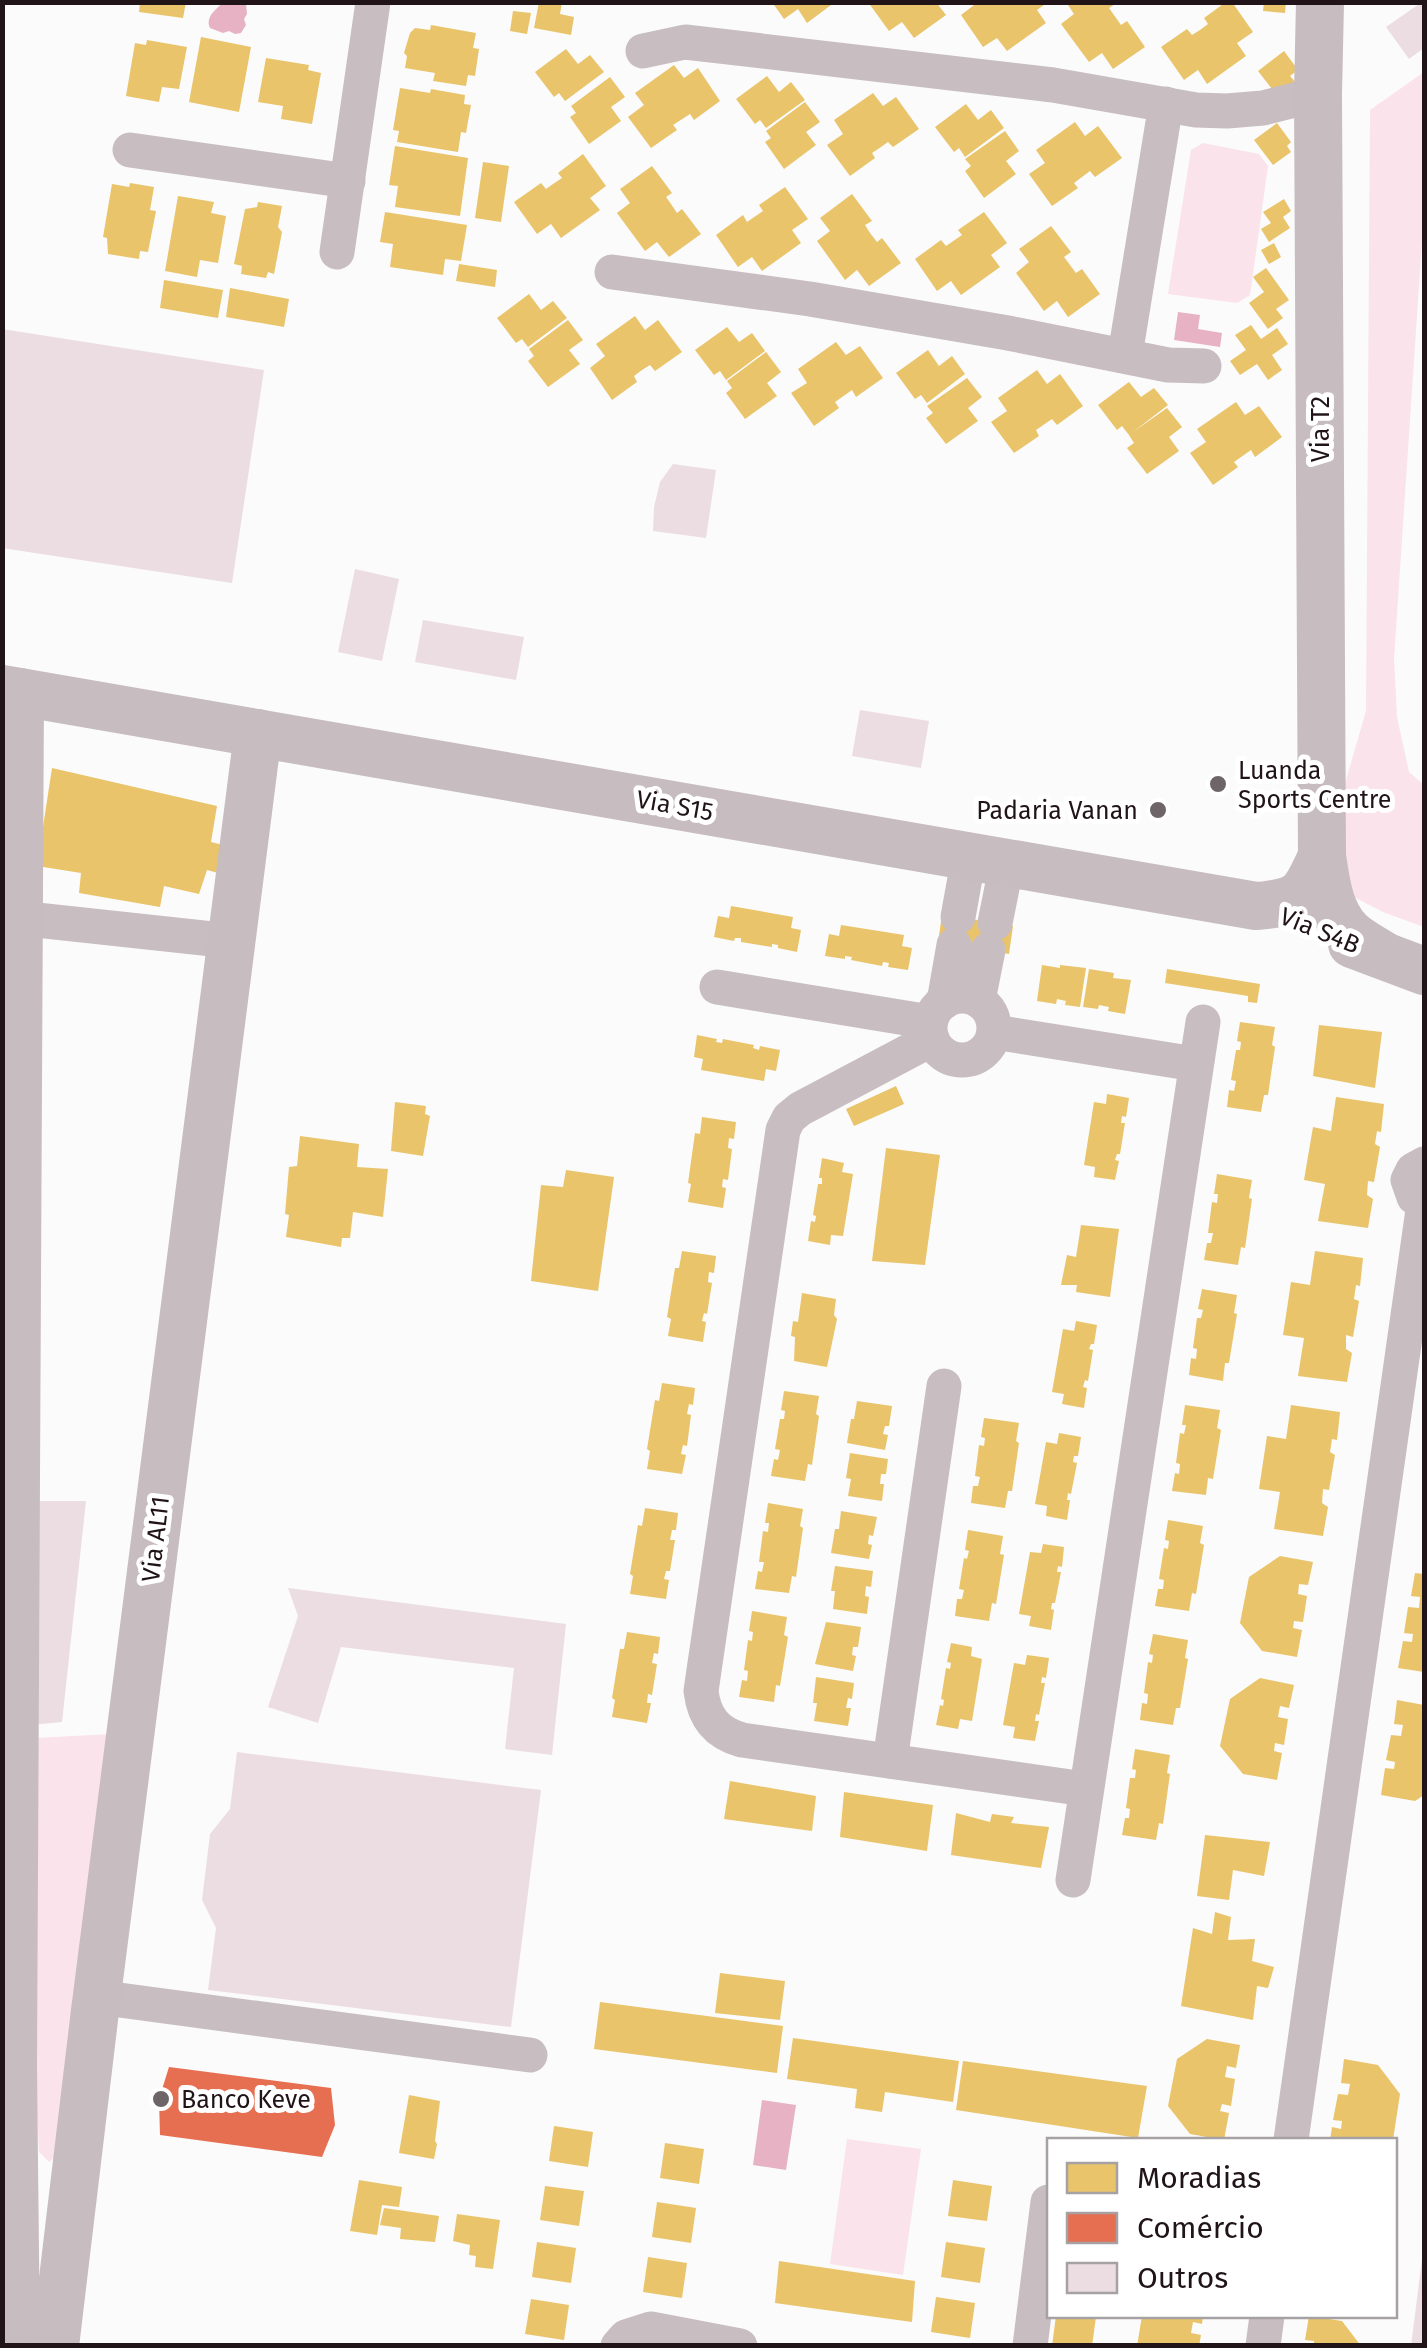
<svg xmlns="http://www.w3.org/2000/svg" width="1427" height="2348" font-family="'Fira Sans',sans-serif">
<rect width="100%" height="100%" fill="#fbfbfb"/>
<!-- green -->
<g fill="#fae3ea">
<path d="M1424 72V211L1394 659 1397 717 1409 772 1424 785V927L1383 912 1350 895 1341 878 1340 801 1366 711 1370 110Z"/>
<path d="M1203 143 1259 154 1268 166 1250 295 1237 303 1168 294 1191 150Z"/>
<path d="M112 1734 61 2152 49 2162 39 2152 32 2007 35 1738Z"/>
<path d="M847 2139 921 2149 903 2275 830 2264Z"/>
</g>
<!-- water -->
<g fill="#e6b2c4">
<path d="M224 2 246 3 247 14 244 19 246 25 241 33 235 34 229 31 223 33 210 28C205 17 216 9 224 2Z"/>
<path d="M1178 312 1200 315 1198 329 1222 333 1220 347 1174 340Z"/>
<path d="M762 2100 796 2105 786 2170 753 2165Z"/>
</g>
<!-- homes -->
<g fill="#e9c46a">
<path d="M140 2H186L183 18 139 12Z"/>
<path d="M539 2H562L560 14 574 17 571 35 534 28Z"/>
<path d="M772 2H835L807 23 798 9 784 19Z"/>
<path d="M868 2H936L946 15 914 38 902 22 889 31Z"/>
<path d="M978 2H1048L1037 10 1046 23 1007 51 997 38 983 47 961 15Z"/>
<path d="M1066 2H1118L1109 8 1121 25 1127 21 1145 47 1113 69 1102 53 1089 62 1061 24 1074 14Z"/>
<path d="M1226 2H1232L1253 32 1237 43 1246 56 1207 84 1198 70 1184 80 1161 47 1187 29 1192 35 1200 30 1208 24 1204 18Z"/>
<path d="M1264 2H1286L1285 13 1263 11Z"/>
<path d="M513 11 531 13 527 34 510 31Z"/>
<path d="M431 25 476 33 473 48 479 49 475 76 468 75 466 86 433 81 435 73 405 68 407 56 404 53 410 33 415 28 430 30Z"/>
<path d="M201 37 251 47 239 112 189 102Z"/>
<path d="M147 40 187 47 179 89 162 87 159 102 126 96 135 43 146 45Z"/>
<path d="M566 49 578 64 590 55 604 72 565 101 559 93 554 97 535 72Z"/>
<path d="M1284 51 1298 70 1290 76 1298 85 1272 89 1258 71Z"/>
<path d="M266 58 309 65 308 70 321 73 312 124 281 119 283 106 258 102Z"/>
<path d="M674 65 684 78 698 68 720 101 694 120 690 114 673 125 677 130 651 148 628 117 644 105 635 93Z"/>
<path d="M767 76 779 92 791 82 805 100 766 128 760 120 755 124 736 99Z"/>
<path d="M610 77 625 97 611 107 621 121 589 144 570 117 576 113 571 106Z"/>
<path d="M400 88 430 93 431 89 465 95 464 104 471 105 466 133 461 132 458 152 397 142 399 131 393 130Z"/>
<path d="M873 93 883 106 896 97 919 129 893 147 888 142 881 147 872 153 875 158 850 176 827 145 843 134 834 120Z"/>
<path d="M805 102 820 122 806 132 816 145 784 169 765 142 771 138 766 131Z"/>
<path d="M966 104 978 120 991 110 1004 128 965 157 959 148 954 152 935 127Z"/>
<path d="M1075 122 1085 136 1098 126 1122 158 1095 177 1090 171 1074 183 1078 188 1052 206 1029 174 1045 163 1036 150Z"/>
<path d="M1277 123 1291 142 1287 146 1291 152 1273 165 1254 140Z"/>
<path d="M1005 131 1019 151 1006 161 1016 174 984 198 965 171 971 166 965 159Z"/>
<path d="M395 146 468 158 460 216 395 207 398 186 389 185Z"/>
<path d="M583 154 606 186 590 198 600 210 561 238 551 224 537 234 514 202 541 183 546 189 553 184 562 178 558 173Z"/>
<path d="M483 162 509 166 501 222 475 218Z"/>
<path d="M652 166 672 193 666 197 671 204 677 213 682 209 701 234 669 257 657 242 645 251 617 213 630 203 620 189Z"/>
<path d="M130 183 154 187 150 210 156 211 148 252 140 251 139 259 108 254 107 238 103 237 112 184 129 187Z"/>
<path d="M785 187 808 219 792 230 801 243 762 271 752 257 738 267 716 235 743 215 747 222 763 211 759 205Z"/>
<path d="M852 194 872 221 865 225 870 233 877 242 882 238 901 263 869 286 857 270 845 280 817 241 830 231 820 218Z"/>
<path d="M178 196 214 202 211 213 226 216 218 263 200 260 197 277 165 271Z"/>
<path d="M1284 199 1291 211 1283 217 1290 228 1269 242 1261 229 1271 223 1263 212Z"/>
<path d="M258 202 282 206 278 227 282 232 274 274 268 272 266 278 241 274 242 266 234 264 245 209 257 207Z"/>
<path d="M385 212 467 225 461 261 445 259 443 275 390 267 393 244 380 242Z"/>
<path d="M984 212 1007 243 991 255 1000 267 961 295 951 281 937 291 915 259 941 240 946 246 962 235 958 230Z"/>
<path d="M1051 226 1071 252 1064 257 1076 273 1082 269 1100 294 1068 317 1057 301 1044 311 1016 273 1029 262 1019 249Z"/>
<path d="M1274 243 1281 257 1269 264 1261 250Z"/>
<path d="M459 264 497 270 495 287 456 281Z"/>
<path d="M1266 268 1289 300 1276 309 1283 318 1268 329 1249 303 1264 292 1253 277Z"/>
<path d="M164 280 223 290 218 318 160 308Z"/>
<path d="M230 288 289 299 284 327 226 317Z"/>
<path d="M529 294 541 310 553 301 567 318 528 347 522 339 516 343 497 318Z"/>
<path d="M635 316 645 330 658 320 682 352 655 371 650 365 642 370 634 376 637 382 612 400 590 368 605 356 596 344Z"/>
<path d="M568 320 583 340 569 350 580 364 548 387 528 361 534 356 529 349Z"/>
<path d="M1251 325 1261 339 1277 328 1288 344 1272 355 1282 370 1268 380 1257 364 1240 375 1230 361 1246 350 1235 335Z"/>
<path d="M727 327 739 342 752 333 765 351 726 380 720 371 714 375 695 350Z"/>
<path d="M836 342 846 355 860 346 883 378 856 397 852 390 845 395 835 402 839 408 814 426 791 393 807 383 798 369Z"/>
<path d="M928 350 939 366 952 356 965 374 927 403 921 395 915 399 896 373Z"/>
<path d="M766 352 781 372 767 383 777 396 745 419 726 393 732 388 727 381Z"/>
<path d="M1037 370 1047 384 1060 374 1083 406 1057 425 1052 419 1036 430 1039 436 1014 453 991 422 1007 411 998 398Z"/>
<path d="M967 378 982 397 968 408 978 421 946 444 926 418 933 413 927 406Z"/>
<path d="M1129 382 1141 397 1154 388 1168 405 1133 432 1167 408 1182 427 1169 437 1179 451 1147 474 1127 448 1134 443 1129 435 1122 426 1117 430 1098 405Z"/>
<path d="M1236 402 1245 415 1259 406 1282 437 1255 457 1251 450 1234 462 1238 467 1213 485 1190 453 1206 442 1197 429Z"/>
<path d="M52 768 217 806 211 842 223 845 218 873 207 870 199 894 164 886 160 907 79 893 81 873 37 866Z"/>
<path d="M731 906 793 917 791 928 801 930 797 952 778 948V945L772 944V947L741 942V938H735L734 941 714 937 718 916 729 918Z"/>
<path d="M942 914 1013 926 1009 954 938 943Z"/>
<path d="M841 925 904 935 902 946 912 948 908 970 888 967 889 963 883 962 882 966 851 960 852 957 845 956V959L825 956 829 934 839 936Z"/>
<path d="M1042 965 1060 968V965L1086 968 1080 1007 1065 1005 1066 1001 1057 999 1056 1004 1037 1001Z"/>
<path d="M1089 969 1114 973 1113 978 1131 980 1125 1014 1108 1011 1109 1007 1099 1005 1098 1009 1083 1007Z"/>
<path d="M1167 969 1260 984 1257 1003 1248 1002V996L1165 983Z"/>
<path d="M1240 1022 1275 1027 1272 1045 1275 1047 1268 1095H1264L1261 1112 1227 1107 1229 1090 1234 1091 1236 1081 1231 1080 1236 1050H1240L1241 1042 1237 1041Z"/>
<path d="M1319 1025 1382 1032 1375 1088 1313 1076Z"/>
<path d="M697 1035 717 1039 716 1042 722 1043 723 1039 754 1045 753 1048 759 1050 760 1046 780 1050 776 1071 766 1069 764 1081 701 1070 703 1059 694 1057Z"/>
<path d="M896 1086 904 1104 854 1126 846 1109Z"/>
<path d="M1107 1094 1129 1098 1126 1117 1122 1116 1121 1123H1125L1120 1154H1117L1115 1160 1119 1161 1115 1180 1094 1177 1095 1167 1084 1165 1094 1102 1106 1104Z"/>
<path d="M1336 1097 1384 1104 1381 1132 1377 1131 1375 1144 1380 1147 1374 1182 1368 1181 1367 1195 1373 1199 1368 1228 1318 1221 1325 1184 1304 1180 1313 1127 1331 1131Z"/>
<path d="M395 1102 426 1106 425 1114 430 1116 423 1156 391 1151Z"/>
<path d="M702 1117 736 1122 734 1139 729 1138 728 1148 732 1149 728 1180 723 1179 722 1187 726 1188 723 1208 688 1202 691 1184 688 1183 695 1133 700 1134Z"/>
<path d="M300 1136 359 1144 357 1167 388 1169 383 1217 353 1212 350 1238H342L341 1247 286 1237 289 1215 285 1214 289 1167 297 1166Z"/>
<path d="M886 1148 940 1155 925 1265 872 1261Z"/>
<path d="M822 1158 844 1163 842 1172 853 1174 843 1236 831 1235 830 1245 808 1241 811 1221 815 1222 816 1216 813 1215 818 1184H822V1178H819Z"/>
<path d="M566 1170 614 1177 598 1291 531 1281 541 1185 563 1187Z"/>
<path d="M1217 1174 1252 1180 1249 1198 1252 1199 1245 1248 1241 1247 1238 1265 1204 1260 1207 1243H1211L1213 1233H1208L1212 1202 1217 1203 1218 1194H1214Z"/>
<path d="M1081 1225 1119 1229 1110 1297 1076 1292 1077 1285H1061L1067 1255 1076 1257Z"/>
<path d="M682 1251 716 1256 714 1273 709 1272 708 1282 712 1283 707 1314 704 1313 702 1321 706 1322 703 1342 668 1336 671 1319 667 1317 675 1268H679Z"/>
<path d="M1315 1251 1363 1258 1360 1286 1356 1285 1354 1299 1359 1301 1353 1337 1346 1335V1349L1352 1353 1347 1382 1298 1376 1304 1338 1283 1335 1291 1282 1310 1285Z"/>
<path d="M1202 1289 1237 1295 1234 1313 1237 1314 1229 1363H1225L1223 1381 1189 1375 1191 1358 1196 1359 1197 1349 1193 1348 1197 1318H1201L1203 1310 1198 1309Z"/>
<path d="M802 1293 836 1299 834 1315 837 1319 827 1367 794 1361 795 1337 791 1336 793 1321 798 1322Z"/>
<path d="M1076 1321 1097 1325 1094 1344H1091L1089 1349 1093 1350 1088 1381 1085 1380 1083 1387 1087 1388 1084 1408 1062 1404 1064 1394 1052 1392 1063 1329 1074 1331Z"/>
<path d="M662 1383 695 1388 693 1405 689 1404 687 1414 691 1415 687 1446 683 1445 681 1454 686 1455 682 1474 647 1469 650 1451 647 1449 655 1400 659 1401Z"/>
<path d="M784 1391 819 1396 816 1414 819 1416 812 1465 808 1464 805 1481 771 1476 774 1459 778 1460 780 1450 775 1449 780 1419H784L785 1411 781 1410Z"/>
<path d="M857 1401 892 1406 889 1426H885L883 1434 888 1435 885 1450 847 1443 851 1419H854Z"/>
<path d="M1185 1405 1220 1410 1217 1428 1221 1430 1213 1479 1208 1478 1206 1495 1172 1491 1175 1473 1179 1474 1180 1464 1176 1463 1180 1433 1184 1434 1186 1425H1182Z"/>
<path d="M1291 1405 1340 1412 1337 1440 1332 1439 1330 1452 1335 1455 1329 1490 1323 1489 1322 1503 1328 1507 1323 1536 1274 1529 1280 1492 1259 1489 1267 1436 1286 1439Z"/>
<path d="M984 1418 1019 1423 1016 1441 1019 1443 1012 1491H1008L1005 1508 971 1503 973 1486H978L980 1477 975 1476 979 1445 984 1446 985 1438 981 1437Z"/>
<path d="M1059 1433 1081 1437 1078 1456H1074L1073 1462 1077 1463 1071 1494 1068 1493 1067 1500H1070L1067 1520 1046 1516 1047 1506 1035 1504 1046 1442 1057 1444Z"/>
<path d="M850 1453 888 1459 886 1474H881L880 1484H884L882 1501 848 1496 851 1479 846 1478Z"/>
<path d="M768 1503 803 1509 800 1526 803 1528 796 1577 792 1576 789 1593 755 1589 758 1571 762 1572 764 1562H759L763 1531 768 1532 769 1523H765Z"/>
<path d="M645 1508 678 1513 676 1530H672L670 1540H675L670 1571H666L664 1579 669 1580 666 1599 630 1594 633 1576 630 1574 638 1525 642 1526Z"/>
<path d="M841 1511 877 1517 873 1536 869 1535 868 1544 872 1545 869 1559 831 1553 835 1529H839Z"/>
<path d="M1168 1520 1203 1526 1200 1543 1204 1545 1196 1594 1192 1593 1189 1611 1155 1606 1158 1589H1163L1164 1580 1159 1579 1164 1548 1168 1549 1169 1541 1165 1540Z"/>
<path d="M968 1530 1003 1536 1000 1554 1004 1555 996 1604 992 1603 989 1621 955 1616 957 1599H962L964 1590 959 1589 964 1558 967 1559 969 1551 965 1550Z"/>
<path d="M1043 1544 1064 1547 1062 1567 1058 1566 1057 1572H1061L1055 1603H1052L1051 1609 1054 1610 1051 1630 1029 1626 1031 1616 1019 1614 1030 1552 1041 1553Z"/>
<path d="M1280 1556 1313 1562 1308 1585 1299 1584 1298 1594 1307 1596 1303 1622 1294 1621 1293 1628 1302 1630 1297 1657 1262 1651 1240 1623 1249 1577Z"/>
<path d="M835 1566 873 1571 871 1587 866 1586 865 1596 869 1597 867 1614 833 1609 835 1591H831Z"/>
<path d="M1415 1573 1424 1574V1672L1398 1668 1403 1641 1412 1642 1413 1634 1404 1633 1408 1607 1419 1608 1420 1597 1411 1596Z"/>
<path d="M752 1611 787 1617 784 1635 788 1637 780 1686 776 1685 774 1702 739 1697 742 1680 747 1681 748 1671 744 1670 748 1640 752 1641 753 1632 749 1631Z"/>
<path d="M826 1622 861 1627 858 1647H853L852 1655 856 1656 853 1671 815 1664Z"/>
<path d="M627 1632 660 1637 658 1654 654 1653 652 1663 657 1664 652 1695 648 1694 647 1703H651L647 1723 612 1717 615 1700 612 1698 620 1649H624Z"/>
<path d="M1153 1634 1188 1640 1185 1658 1188 1659 1180 1708H1176L1173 1725 1140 1720 1142 1703 1147 1704 1148 1694 1144 1693 1148 1662 1152 1663 1153 1655 1149 1654Z"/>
<path d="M951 1643 972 1647 971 1656 982 1659 972 1721 960 1719 958 1729 936 1725 940 1705 943 1706 944 1700 941 1699 946 1668 950 1669 951 1663 947 1662Z"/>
<path d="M1027 1655 1049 1658 1046 1678 1042 1677 1041 1683H1045L1039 1715 1036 1714 1035 1721H1039L1035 1741 1013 1738 1015 1727 1003 1725 1014 1663 1025 1665Z"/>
<path d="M816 1677 854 1683 852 1699 848 1698 846 1708H851L848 1726 814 1721 817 1703H813Z"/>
<path d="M1260 1678 1294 1685 1289 1708 1280 1706 1278 1717 1288 1719 1284 1745 1275 1743 1274 1751 1282 1753 1277 1780 1243 1774 1220 1746 1230 1699Z"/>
<path d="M1397 1700 1424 1705V1795L1415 1801 1381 1795 1385 1768 1394 1769 1395 1762 1386 1760 1391 1735 1401 1736 1403 1725 1394 1724Z"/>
<path d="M1135 1749 1170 1755 1167 1773 1170 1774 1163 1824 1159 1823 1156 1840 1122 1835 1125 1818H1129L1130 1809 1126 1808 1130 1778H1135L1136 1770 1132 1769Z"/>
<path d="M730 1781 816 1796 812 1831 724 1819Z"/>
<path d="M844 1792 933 1805 927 1851 840 1837Z"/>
<path d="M956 1813 990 1822 992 1814 1014 1817 1011 1823 1049 1827 1041 1868 951 1855Z"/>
<path d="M1205 1835 1270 1842 1264 1876 1233 1870 1229 1900 1197 1896Z"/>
<path d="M1215 1912 1231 1917 1228 1940 1255 1939 1252 1961 1274 1967 1268 1988 1257 1986 1253 2020 1181 2006 1193 1928 1212 1934Z"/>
<path d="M720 1973 785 1981 780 2020 715 2013Z"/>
<path d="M600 2002 783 2026 777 2073 594 2049Z"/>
<path d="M793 2038 959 2061 953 2102 885 2092 882 2112 855 2108 857 2089 787 2079Z"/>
<path d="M1207 2039 1240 2045 1236 2068 1227 2066 1225 2077 1235 2079 1231 2106 1222 2104 1220 2111 1229 2113 1224 2140 1190 2134 1168 2106 1177 2059Z"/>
<path d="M1344 2059 1378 2065 1400 2094 1393 2140H1330L1332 2127 1341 2129 1342 2121 1333 2120 1338 2094 1348 2095 1350 2084 1341 2083Z"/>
<path d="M963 2061 1147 2086 1138 2138 956 2110Z"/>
<path d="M409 2095 440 2101 435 2141 437 2144 434 2159 399 2153Z"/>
<path d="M554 2126 593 2132 588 2167 549 2161Z"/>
<path d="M665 2143 704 2149 699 2184 660 2178Z"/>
<path d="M359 2180 402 2187 399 2207 382 2205 377 2235 350 2231Z"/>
<path d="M953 2180 992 2186 987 2221 948 2216Z"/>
<path d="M545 2186 584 2191 579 2226 540 2220Z"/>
<path d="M657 2202 696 2208 691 2243 652 2237Z"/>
<path d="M384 2208 439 2216 435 2242 400 2239 401 2228 380 2225Z"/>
<path d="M457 2214 500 2220 493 2269 475 2267 476 2256 469 2255 470 2245 453 2241Z"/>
<path d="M537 2242 576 2248 571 2283 532 2277Z"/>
<path d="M946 2242 985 2248 980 2283 941 2277Z"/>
<path d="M648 2257 687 2263 682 2298 643 2292Z"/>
<path d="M779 2261 915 2281 912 2322 775 2303Z"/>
<path d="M936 2297 975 2303 970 2338 931 2332Z"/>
<path d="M531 2299 569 2305 564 2340 525 2334Z"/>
<path d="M1056 2316 1096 2317 1092 2346H1052Z"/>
<path d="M1142 2316H1203L1202 2324 1193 2322 1191 2333 1201 2335 1199 2346H1137Z"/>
<path d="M1309 2316 1342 2321 1361 2346H1314V2341L1305 2340Z"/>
</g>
<!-- shops -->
<path fill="#e76f51" d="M169 2067 331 2088 335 2125 322 2157 160 2135 159 2099Z"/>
<!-- building -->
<g fill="#ecdde2">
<path d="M1422 2H1424V48L1409 59 1386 27Z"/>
<path d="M2 329 264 370 232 583 2 548Z"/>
<path d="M673 464 716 470 706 538 653 531 654 507 660 482Z"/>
<path d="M355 569 399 579 382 661 338 652Z"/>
<path d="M423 620 524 637 516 680 415 662Z"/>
<path d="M860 710 929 721 921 768 852 756Z"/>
<path d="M34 1501H86L62 1722 31 1725Z"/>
<path d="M288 1588 566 1624 552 1755 505 1749 514 1668 341 1647 318 1723 268 1707 298 1616Z"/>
<path d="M237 1752 541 1790 511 2027 208 1990 216 1928 202 1900 210 1834 230 1809Z"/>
<path d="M1422 2259H1424V2346H1411Z"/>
</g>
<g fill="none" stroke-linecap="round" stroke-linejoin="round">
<!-- street -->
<g stroke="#c8bdc1" stroke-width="35">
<path d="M643 51 685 42 1053 85 1196 110 1227 111 1263 108 1318 94"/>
<path d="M130 150 348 181"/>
<path d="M337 252 373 2"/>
<path d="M612 272 810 299 1008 333 1168 365 1204 366"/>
<path d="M1125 355 1166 104"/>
<path d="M958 917 969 856"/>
<path d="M18 918 231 941"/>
<path d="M995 923 1007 863"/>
<path d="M717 987 930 1022"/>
<circle cx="962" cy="1028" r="32"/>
<path d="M978 1000 988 950"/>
<path d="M944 1002 954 945"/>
<path d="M994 1032 1195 1064"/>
<path d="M932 1039 800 1109 789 1118 783 1130 701 1691C704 1717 716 1733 742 1740L1085 1789"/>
<path d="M1424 1164 1413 1170 1408 1180 1414 1197 1424 1202"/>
<path d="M890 1761 944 1386"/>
<path d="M1073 1880 1203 1022"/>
<path d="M97 1997 530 2055"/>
<path d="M1291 2140 1424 1203"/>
<path d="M618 2346 626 2337 651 2329 740 2346"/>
<path d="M1030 2346 1048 2202"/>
<path d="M1263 2346 1267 2316"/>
</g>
<!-- secondary -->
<g stroke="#c7bcc0" stroke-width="48">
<path d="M1320 2 1318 94 1322 856C1326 882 1329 912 1349 932 1358 941 1372 948 1383 955"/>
<path d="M2 689 1256 906C1302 902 1304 896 1322 856"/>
<path d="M1352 944 1424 971"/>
<path d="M16 2346 13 2065 20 692"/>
<path d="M55 2346 95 2011 258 733"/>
</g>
</g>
<!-- markers -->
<g fill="#6d6568" stroke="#fff" stroke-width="4">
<circle cx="1218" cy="784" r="10"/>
<circle cx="1158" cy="810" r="10"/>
<circle cx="161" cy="2099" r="10"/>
</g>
<g text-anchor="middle" stroke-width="10" stroke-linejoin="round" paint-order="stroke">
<!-- street labels -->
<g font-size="25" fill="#211419" stroke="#fff">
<text transform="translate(1320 429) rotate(-90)" y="9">Via T2</text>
<text transform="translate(675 805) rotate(10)" y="9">Via S15</text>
<text transform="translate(1320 930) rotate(22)" y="9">Via S4B</text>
<text transform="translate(155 1539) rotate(-83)" y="9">Via AL11</text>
</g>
<!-- poi labels -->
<g font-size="25" fill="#211419" stroke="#fff" text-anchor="start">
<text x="1238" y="779">Luanda<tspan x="1238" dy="29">Sports Centre</tspan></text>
<text x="1138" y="819" text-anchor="end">Padaria Vanan</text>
<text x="181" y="2108">Banco Keve</text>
</g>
</g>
<!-- border -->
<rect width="1427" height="2348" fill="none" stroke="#211419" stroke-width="10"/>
<!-- legend -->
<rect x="1047" y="2138" width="350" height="180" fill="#ffffff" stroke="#a6a1a3" stroke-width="2.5"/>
<rect x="1067" y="2163" width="50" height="30" fill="#e9c46a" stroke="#a6a1a3" stroke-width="2.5"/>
<text x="1137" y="2188" font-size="30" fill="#211419">Moradias</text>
<rect x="1067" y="2213" width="50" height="30" fill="#e76f51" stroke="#a6a1a3" stroke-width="2.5"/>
<text x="1137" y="2238" font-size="30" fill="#211419">Comércio</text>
<rect x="1067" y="2263" width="50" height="30" fill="#ecdde2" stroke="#a6a1a3" stroke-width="2.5"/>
<text x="1137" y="2288" font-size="30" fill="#211419">Outros</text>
</svg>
